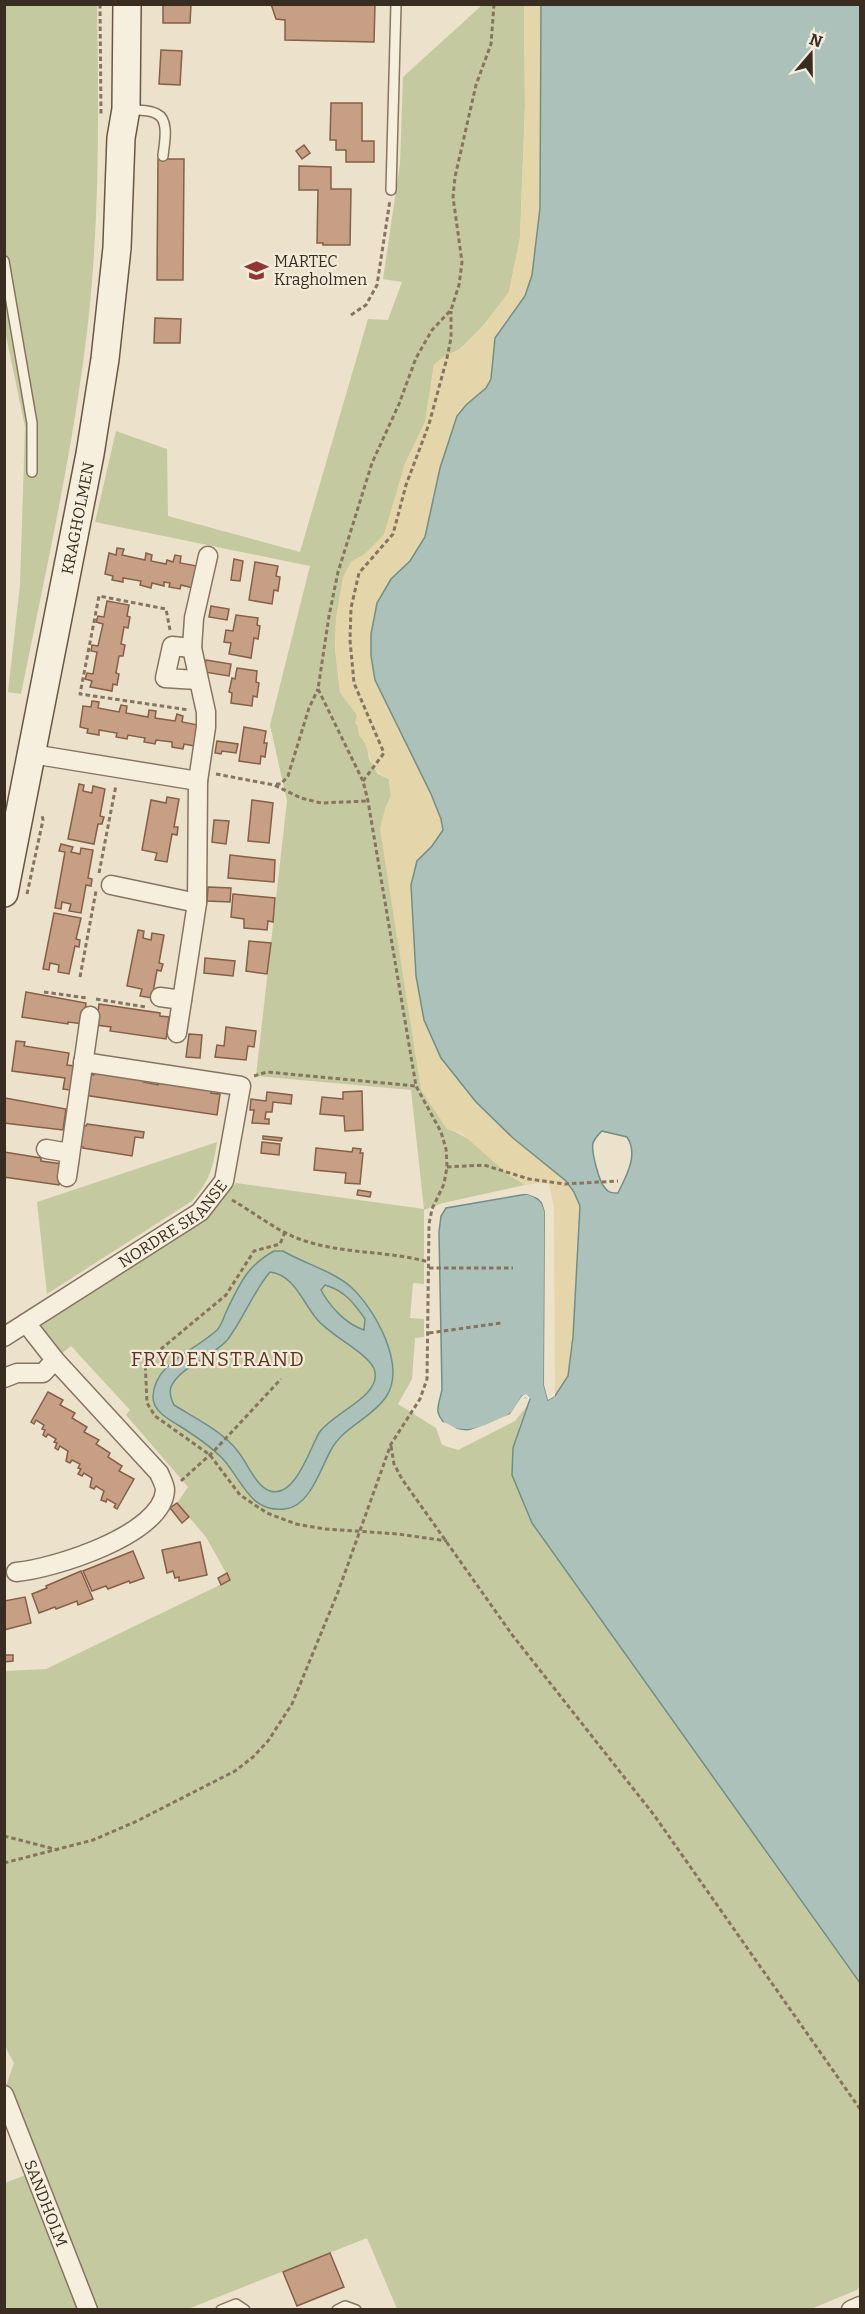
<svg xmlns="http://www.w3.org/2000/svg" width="865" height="2314" font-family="Bitter,serif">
<rect width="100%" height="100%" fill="#ece1cb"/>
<!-- green -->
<g fill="#c5c99f">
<path d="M4 5H97C99 124 100 244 83 363 68 474 43 584 21 694L8 692 20 585 25 427 4 326Z"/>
<path d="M480 5H524L525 106 520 238 509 292 483 326 460 349 442 358 434 365 425 422 405 464 384 535 365 554 351 562 343 578 336 619 335 648 340 692 357 715 359 735 366 742 369 759 378 774 389 779 391 796 385 809 447 1129C477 1138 498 1168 525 1185L443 1203 424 1210V1284L413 1283 410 1318 424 1319V1337L415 1338 412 1379 398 1404 436 1428 442 1445 458 1450 515 1421 527 1406 519 1427 553 1443 618 1194C626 1176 639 1155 627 1137L593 1130 860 234V2285L857 2290 811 2309H397L367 2238 188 2309 5 2310V2183L41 2169 6 2086 14 2063 4 2045 5 1671 46 1669 230 1580 206 1537 177 1503 188 1487 126 1415 130 1410 71 1346 61 1354 38 1325 201 1222 236 1183 424 1209 411 1090 256 1076 287 801 270 725 310 566 95 522 116 431 167 449 168 516 300 552 368 319 388 320 402 282 383 279 400 164 403 77 480 7Z"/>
<path d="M217 1142C213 1169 209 1181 192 1201L47 1294 37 1202Z"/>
</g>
<!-- sand -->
<path fill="#e5d5aa" d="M524 5H541L540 208 532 275 525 296 495 338 491 379 486 388 452 429 440 468 425 537 410 561 391 579 371 634V656L375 680 431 794 441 819 443 830 432 846 417 861 411 885 416 976 424 1020 441 1058 476 1102 513 1138 566 1181 574 1192 580 1206 573 1337 568 1376 555 1396 554 1207 549 1184 539 1183 525 1185 510 1176 461 1133 447 1129 421 1090 380 829 385 809 391 796 389 779C364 768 374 751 359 735V728L355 723 357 715 340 692 335 648 336 619 343 578 351 562 365 554 384 535 405 464 425 422 434 365 442 358 461 349 483 326 509 292 520 238 525 106Z"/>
<!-- water -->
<g fill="#abc1ba" stroke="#718f87" stroke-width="1.5" fill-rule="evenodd">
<path d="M541 5H860V1983L532 1523 512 1475 513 1448 530 1399 522 1396C519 1402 516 1407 512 1412 496 1427 447 1443 438 1412 437 1406 441 1396 442 1389L439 1232 441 1216 446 1208 527 1194C538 1198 542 1200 545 1212L544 1385 548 1400 555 1396 568 1376 573 1337 580 1206 574 1192 566 1181 513 1138 476 1102 441 1058 424 1020 416 976 411 885 417 861 432 846 443 830 441 819 431 794 375 680 371 656V634L377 603 391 579 410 561 425 537 440 468 457 416 466 405 486 388 491 379 495 338 525 296 532 275 540 208ZM602 1131 627 1137C639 1155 626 1176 618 1193 613 1193 608 1193 605 1188 599 1182 591 1151 593 1143 595 1137 598 1135 602 1131Z"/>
<path d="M274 1251H283C305 1264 333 1271 351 1287 375 1309 407 1366 386 1397 372 1418 343 1427 331 1450 321 1467 310 1507 285 1509 249 1513 242 1479 222 1458 209 1445 194 1435 178 1425 168 1419 152 1410 153 1396 155 1362 195 1351 217 1330 222 1325 224 1316 227 1310 240 1283 247 1266 274 1251ZM270 1272C294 1275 302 1301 316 1318 329 1336 372 1354 375 1372 380 1397 332 1413 319 1433 310 1448 295 1499 270 1491 255 1486 247 1461 236 1449 220 1430 195 1418 174 1405 171 1399 169 1393 171 1387 179 1367 215 1356 228 1339 244 1318 253 1292 270 1272ZM325 1285C345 1291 354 1303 365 1319L364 1330C346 1324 330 1307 321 1290Z"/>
</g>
<!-- pier -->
<g fill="#ece1cb">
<path d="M527 1191 541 1196 545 1201 548 1212 547 1384 550 1396 555 1391V1396L548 1400 544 1385 545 1212 542 1202 538 1198 527 1194 510 1193Z"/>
<path d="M526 1394 530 1398 521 1414 527 1399 525 1397 512 1416 487 1428 467 1434 456 1432 441 1424 444 1422 457 1429 467 1431 485 1425 510 1414 522 1396Z"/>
</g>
<!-- building -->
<g fill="#c79f84" stroke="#855f48" stroke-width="1.5">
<path d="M163 4H191L190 23H163Z"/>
<path d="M271 4H375L374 42 285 40V20L276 19Z"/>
<path d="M161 50 182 51 180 85 159 84Z"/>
<path d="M331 103H362V141H374V162H346V150H336V140H330Z"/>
<path d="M304 145 310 153 302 159 296 151Z"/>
<path d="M158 159H184L183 280H157Z"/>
<path d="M299 166 331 167V189H351L350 245H323V243H317L318 190H299Z"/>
<path d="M155 318 181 319 180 343H154Z"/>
<path d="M117 548 124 549 122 555 145 560 146 553 152 555 151 561 166 564 167 560 173 562 175 555 181 556 180 563 197 566 193 588 181 585 180 589 169 587 170 583 164 582V586L152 583 151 588 140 585 141 581 123 578V582L112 580 113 576 105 574 109 553 116 555Z"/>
<path d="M234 559 243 561 240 581 231 580Z"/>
<path d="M255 562 278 566 276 576 280 577 278 591 274 590 272 604 249 600Z"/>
<path d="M107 601 129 605 127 616 130 617 128 628 124 627 121 644 125 645 123 656H119L116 673 119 674 117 685 113 684 112 691 90 687 92 681 85 679 87 673 93 674 97 652 91 651 92 645 98 646 103 624 96 622 98 616 104 617Z"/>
<path d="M211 606 229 609 227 620 209 617Z"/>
<path d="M236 615 258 618 257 625 260 626 258 639 254 638 251 658 229 654 231 643 224 642 226 630 233 631Z"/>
<path d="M206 660 231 664 229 676 204 672Z"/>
<path d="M237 668 257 671 256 682 259 683 257 697 253 696 252 706 231 703 232 693 229 692 232 678 235 679Z"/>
<path d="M92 701 99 702 98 708 119 712 121 705 127 706 126 713 148 717 149 710 156 711 155 718 175 721 177 714 183 716 182 722 198 725 195 746 184 744 183 749 172 747V742L156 740 155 744 144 742 145 738 128 735 127 739 116 737 117 733 99 730V735L87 733 88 729 80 727 83 706 91 707Z"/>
<path d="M244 727 266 731 264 743H267L265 757 261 756 260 764 239 761Z"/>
<path d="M217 741 238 744 236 753 222 751 221 754 215 753Z"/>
<path d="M79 784 84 785 83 791 92 793 93 786 105 789 100 816 104 817 102 824H98L94 844 68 839Z"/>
<path d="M167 797 179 799 174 827H178L177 835 172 834 167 862 155 860 157 853 142 850 151 800 166 803Z"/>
<path d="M252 800 273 803 269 843 248 841Z"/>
<path d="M214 820 229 821 226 844 212 842Z"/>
<path d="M61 844 73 847 71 852 80 854 81 848 93 850 88 878 92 879 91 886 86 885 81 913 69 911 71 904 62 902 61 909 55 908 65 852 59 851Z"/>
<path d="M230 855 275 860 274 882 228 878Z"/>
<path d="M208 887 231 888 230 902 207 901Z"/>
<path d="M233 894 275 898 273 922 268 921 267 930 244 928V919L231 917Z"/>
<path d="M54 913 81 918 76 939 80 940 79 947 75 946 69 974 58 972 59 965 50 963 49 970 43 969Z"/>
<path d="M138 930 144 931 143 938 151 940 152 933 164 935 159 963 163 964 161 971 157 970 152 998 140 996 142 989 127 986Z"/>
<path d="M249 941 271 943 267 974 246 971Z"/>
<path d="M205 958 235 961 233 976 204 973Z"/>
<path d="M26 992 86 1003 83 1024 68 1022V1024L22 1017Z"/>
<path d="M99 1004 160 1013V1016L169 1017 166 1039 110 1031 111 1027 96 1025Z"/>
<path d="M226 1027 256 1031 254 1047 248 1046 246 1060 215 1057 217 1045 224 1046Z"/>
<path d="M189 1034 202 1035 200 1058 186 1057Z"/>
<path d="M16 1041 25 1042 24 1046 69 1053 67 1065 74 1066 70 1090 63 1089 65 1078 12 1071Z"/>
<path d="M95 1072 143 1079V1082L158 1085 159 1082 212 1090 211 1093 220 1094 217 1115 84 1095 88 1074 94 1075Z"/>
<path d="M362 1091 363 1130 345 1131 344 1116 320 1114 322 1097 343 1099V1092Z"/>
<path d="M267 1092 292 1095 291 1104 273 1102 272 1112H266L265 1119H269V1124L252 1123 254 1110H250L251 1099 266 1101Z"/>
<path d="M5 1098 66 1109 63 1130 4 1123Z"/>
<path d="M87 1124 144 1132 143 1138 135 1137 132 1156 83 1148V1147L77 1145 80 1125 86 1126Z"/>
<path d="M263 1136 282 1138 281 1141 263 1139Z"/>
<path d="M262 1142 280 1144 279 1155 261 1153Z"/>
<path d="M316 1148 352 1152 353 1148 361 1149 360 1153H363L360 1184 345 1183 346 1173 314 1170Z"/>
<path d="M4 1152 41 1158V1161L62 1164 59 1185 4 1177Z"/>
<path d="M358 1190 371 1192 370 1197 357 1195Z"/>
<path d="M48 1392 63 1400 60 1405 75 1413 72 1418 87 1427 84 1432 99 1440 96 1444 110 1453 108 1457 122 1466 119 1471 134 1479 117 1509 114 1507 116 1504 107 1499 106 1502 101 1500 104 1491 96 1486 94 1489 90 1487 92 1478 84 1473 82 1476 78 1474 81 1469 78 1468 80 1464 72 1460 70 1463 66 1461 68 1451 60 1446 58 1450 55 1448 57 1443 54 1442 56 1439 48 1434 46 1437 43 1435 45 1430 42 1429 44 1425 36 1420 34 1424 31 1422Z"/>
<path d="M177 1503 189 1517 182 1523 170 1508Z"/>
<path d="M200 1542 207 1575 179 1581V1577L175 1578 173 1571 167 1573 162 1550Z"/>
<path d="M133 1551 144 1578 130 1583 129 1581 108 1589 106 1586 92 1591 83 1571Z"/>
<path d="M81 1571 93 1599 78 1605 77 1601 56 1609 55 1607 39 1613 32 1594 47 1588 46 1586Z"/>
<path d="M227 1573 230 1580 221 1585 218 1578Z"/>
<path d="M25 1597 31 1623 4 1630V1601Z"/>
<path d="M4 1655H13V1661L4 1662Z"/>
<path d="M330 2253 344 2287 297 2306 283 2272Z"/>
</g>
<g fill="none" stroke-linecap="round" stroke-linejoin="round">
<defs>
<g id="lane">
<path d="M128 109C137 111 149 109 157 114 170 120 164 145 163 156"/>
<path d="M391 190 396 4"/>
<path d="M4 261 32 423V472"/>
<path d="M221 2310 236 2304 245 2310"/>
<path d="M337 2310 345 2306 356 2310"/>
</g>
<g id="street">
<path d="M192 648 172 646 165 678 197 680"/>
<path d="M32 754 198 781"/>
<path d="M111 885 197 903"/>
<path d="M160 997 182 1000"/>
<path d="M177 1033 197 903 198 781 206 727V712L192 648 194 618 208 556"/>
<path d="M46 1149 70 1153"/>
<path d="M67 1177 90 1016"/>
<path id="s1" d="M4 1337 200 1212 224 1181 241 1086 83 1062"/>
<path d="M4 1378 17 1373H43L55 1360"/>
<path d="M16 1572C52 1569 163 1535 165 1490 165 1485 161 1478 159 1473L55 1360 26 1323"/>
<path id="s2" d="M4 2095 88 2310"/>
<path d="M851 2310 860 2306"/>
</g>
<g id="secondary">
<path id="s3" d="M4 893 90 454 105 359 117 248 121 138 126 109 127 4"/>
</g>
</defs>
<!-- lane casing -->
<use href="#lane" stroke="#877460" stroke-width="12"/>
<!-- street casing -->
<use href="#street" stroke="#877460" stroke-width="21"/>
<!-- secondary casing -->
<use href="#secondary" stroke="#695643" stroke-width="30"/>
<!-- path -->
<g stroke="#877460" stroke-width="3" stroke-dasharray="4.5 3" stroke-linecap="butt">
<path d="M100 4 101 116"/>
<path d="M351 315 366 305 377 285 390 200"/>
<path d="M170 630 166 609 99 596 80 694 189 710"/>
<path d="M216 774 274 785 301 798 321 803 368 801"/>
<path d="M363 781 384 753 354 683 350 640 351 608 359 573 393 534 406 485 429 424 447 358 451 338V311"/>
<path d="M276 784H281L288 776 309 708 318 689"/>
<path d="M99 873 116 785"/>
<path d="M27 894 43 820 42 815"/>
<path d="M80 977 96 891"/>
<path d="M44 992 87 998"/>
<path d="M96 999 146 1007"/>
<path d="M254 1076 267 1072 416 1086"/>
<path d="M447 1167 484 1165 529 1179 565 1184 618 1181"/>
<path d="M232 1200C255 1213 279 1233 305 1241 345 1254 389 1251 429 1262"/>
<path d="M285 1232 280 1244 254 1251 226 1295 161 1349 145 1359 147 1403 155 1416 210 1455 240 1495 267 1513 296 1524 325 1529 398 1534 447 1541"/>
<path d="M429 1268H513"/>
<path d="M429 1333 501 1323"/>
<path d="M391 1446 394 1464 402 1479 513 1636 654 1815 860 2109"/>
<path d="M181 1481 213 1452 281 1379"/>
<path d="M4 1836 58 1850"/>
<path d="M4 1863 93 1840 135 1822 235 1771 253 1757 268 1741 292 1704 338 1592 391 1444 420 1399 427 1379 429 1224 432 1209 444 1184 447 1167 446 1149 441 1132 416 1086 368 801 363 781 318 689 329 616 338 572 372 463 399 404 416 358 432 330 451 310 459 285 462 262 453 197 455 177 476 85 491 44 494 4"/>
</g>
<!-- lane -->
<use href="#lane" stroke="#f7efdd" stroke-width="9"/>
<!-- street -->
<use href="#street" stroke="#f7efdd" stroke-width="18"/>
<!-- secondary -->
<use href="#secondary" stroke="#f7efdd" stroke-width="27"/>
</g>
<!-- icons -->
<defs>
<symbol id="university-bare" viewBox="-9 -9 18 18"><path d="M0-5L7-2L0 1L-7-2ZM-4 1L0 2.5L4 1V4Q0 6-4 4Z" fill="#923536" stroke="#f4ecda" stroke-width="2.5" paint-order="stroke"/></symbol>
</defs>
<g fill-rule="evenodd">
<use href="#university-bare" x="240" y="254" width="33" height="33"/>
</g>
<g text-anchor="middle" stroke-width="4.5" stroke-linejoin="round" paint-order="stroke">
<!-- poi labels -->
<g font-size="16" fill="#392d22" stroke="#f4ecda" text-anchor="start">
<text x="274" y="267">MARTEC<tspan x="274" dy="18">Kragholmen</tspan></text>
</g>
<!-- street labels -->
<g font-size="16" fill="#392d22" stroke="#f4ecda">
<text dy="6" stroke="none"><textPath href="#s3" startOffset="382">KRAGHOLMEN</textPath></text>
<text dy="6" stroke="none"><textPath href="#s1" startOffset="204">NORDRE SKANSE</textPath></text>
<text dy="6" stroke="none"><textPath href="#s2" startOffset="116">SANDHOLM</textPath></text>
</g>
<!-- quarter labels -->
<g font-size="20" letter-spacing="1.5" fill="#623125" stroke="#f4ecda">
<text x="218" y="1366">FRYDENSTRAND</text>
</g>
</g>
<!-- border -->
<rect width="865" height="2314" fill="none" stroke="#392d22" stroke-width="12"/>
<!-- north arrow -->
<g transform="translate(811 54) rotate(20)" stroke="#f4ecda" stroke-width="4.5" paint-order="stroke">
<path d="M0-4.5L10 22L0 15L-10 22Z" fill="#392d22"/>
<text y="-9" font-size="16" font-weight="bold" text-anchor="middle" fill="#392d22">N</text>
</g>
</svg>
